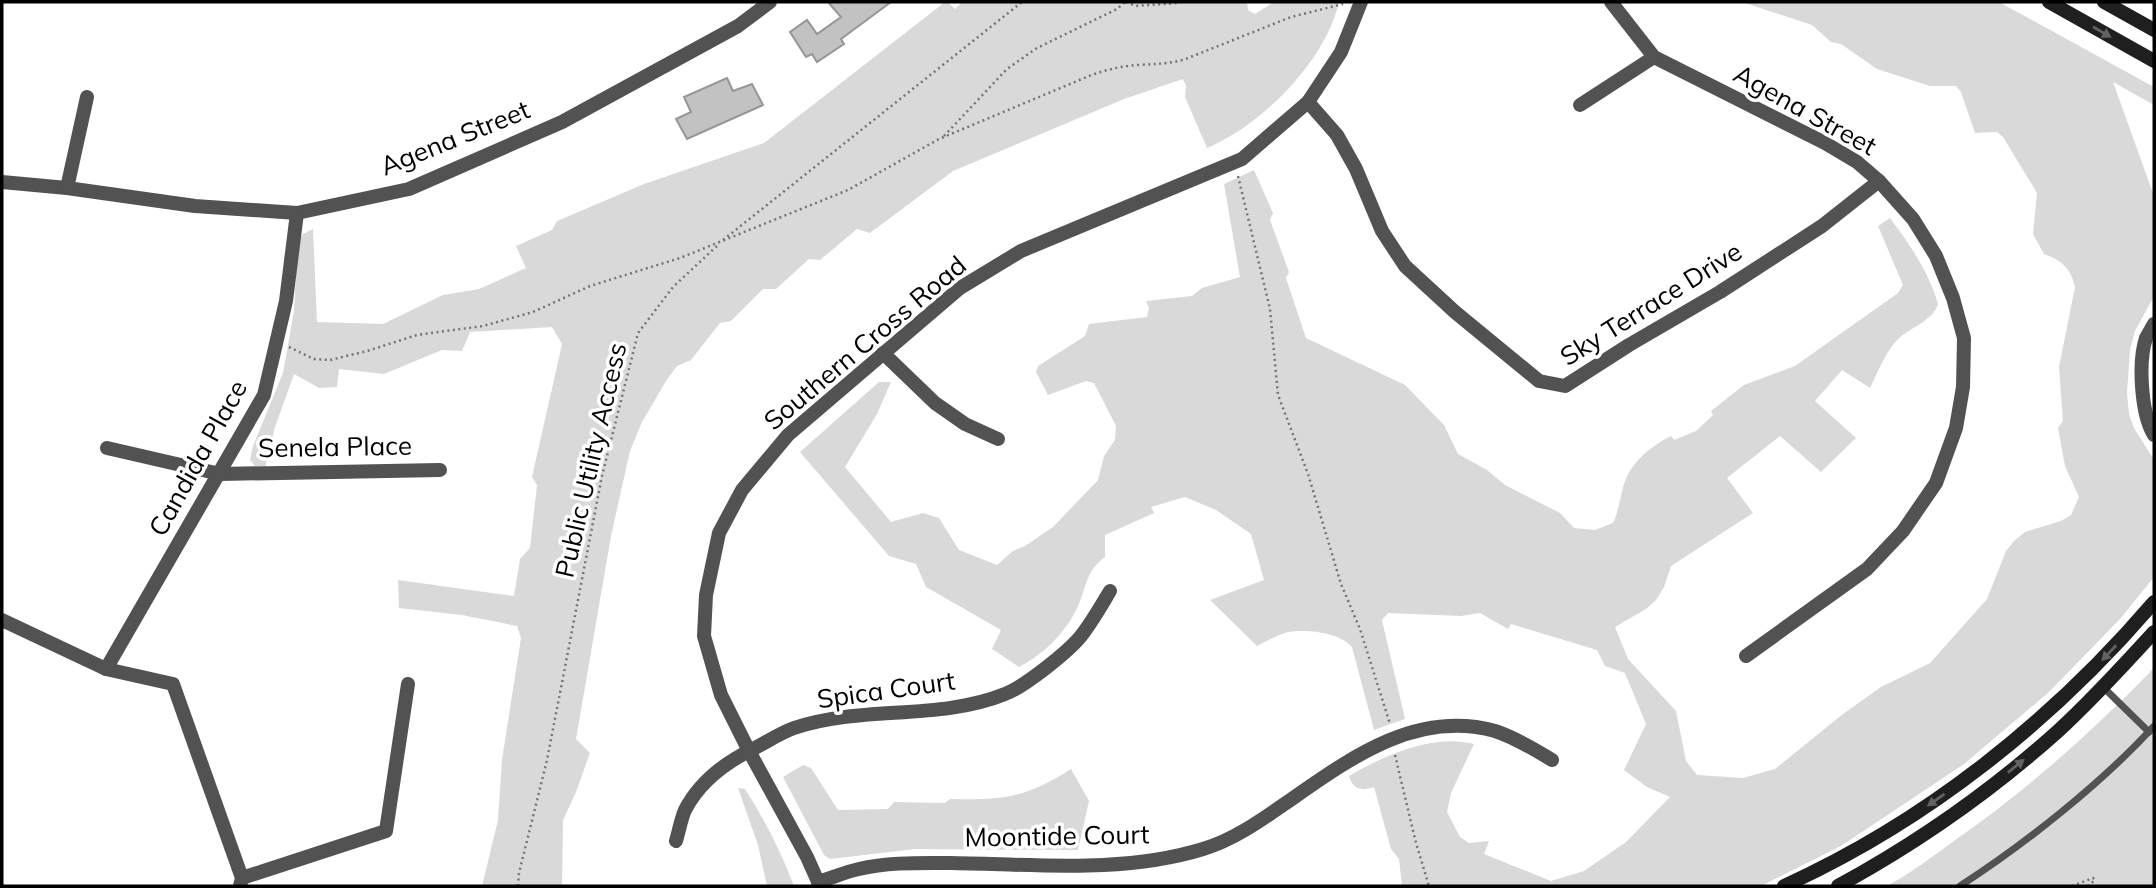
<svg xmlns="http://www.w3.org/2000/svg" width="2156" height="888" font-family="Mulish,sans-serif">
<rect width="100%" height="100%" fill="#fff"/>
<!-- green -->
<g fill="#d9d9d9">
<path d="M945 2H948L955 9 962 2H1247L1248 10 1255 14 1274 2H1339C1325 62 1262 125 1207 148L1185 97 1186 86 1183 79 1124 99 953 171 870 233 857 229 820 260 809 259 776 289H763L731 321 720 323 691 360 677 366 666 381 642 422 630 451 611 536 576 739 590 753 576 792 563 820 562 886H482L498 820 502 760 521 638 517 626 462 615 399 608 398 580 514 596 520 559 530 548 537 485 532 477 562 344 552 327 470 332 462 351 442 350 384 374 339 369 337 387 319 388 294 374 275 427 265 468 260 472 250 460 253 446 283 373 294 311 298 241 303 234 313 229 317 322 383 324 443 295 479 289 526 268 516 246 552 230 557 221 644 184 764 143Z"/>
<path d="M1742 2H1999L2154 87V105L2113 82 2154 196V296L2135 331 2130 350 2127 393 2129 414 2134 428 2154 460V577L2120 619 2048 693 1964 764 1841 846 1761 886H1402L1399 859 1391 849 1374 787C1362 791 1353 790 1349 776 1383 756 1433 733 1474 744L1451 793 1447 812 1460 837 1469 843 1489 841 1484 854 1551 881 1584 871 1626 842 1670 797 1647 787 1624 770 1646 724 1625 673 1605 666 1597 650 1511 624 1508 629 1480 613 1461 616 1388 613 1382 620 1405 719 1374 730 1352 647C1339 632 1307 629 1288 632 1277 635 1267 641 1257 646L1210 600 1264 580 1251 534 1216 510 1185 497 1151 507 1154 513 1105 535V557C1083 573 1087 592 1074 614 1063 635 1041 656 1019 667L992 649 1001 630 926 587 916 564 889 556 800 452 879 382H891L877 414 845 467 891 522 923 513 939 518 959 550 997 565 1013 551 1025 546 1053 527 1098 480 1104 456 1115 440 1116 426 1094 383 1086 381 1048 395 1036 372 1038 366 1085 336 1089 324 1147 317 1149 308 1146 301 1192 296 1202 288 1240 277 1224 184 1254 170 1273 213 1270 220 1289 272 1286 278 1306 338 1405 385 1444 425 1458 454 1487 470 1505 485 1560 513 1574 528 1595 530 1613 523C1619 510 1620 498 1624 484 1631 462 1651 446 1671 436L1674 440 1696 431 1713 415 1711 411 1744 385 1795 366 1898 293 1903 285 1878 226 1890 218C1910 245 1929 272 1938 304 1932 322 1910 327 1897 340 1885 353 1878 372 1870 388L1842 370 1815 401 1856 438 1821 472 1780 436 1727 478 1753 513 1671 566 1664 587 1656 600 1646 609 1615 627 1628 659 1676 711 1686 761 1697 775 1743 778 1775 769 1843 714 1881 687 1930 663 1987 599 2006 551 2014 541 2025 532 2061 521 2071 515 2079 497 2065 466 2058 428 2063 421 2059 367 2075 287C2071 268 2061 260 2044 254L2033 234 2037 193 2003 137 1997 132 1975 133 1961 92 1956 86H1930L1877 69 1841 44 1831 42 1812 25Z"/>
<path d="M2154 668V886H1887C1911 873 1932 857 1954 841 2027 790 2092 732 2154 668Z"/>
<path d="M803 765 811 768 838 810 888 809 894 802 945 803 950 799C1003 800 1026 798 1071 769L1089 801 1078 850 915 849 830 859 824 855 783 777Z"/>
<path d="M738 788 745 789C765 820 781 852 794 886H767L758 845Z"/>
</g>
<!-- building -->
<g fill="#c2c2c2" stroke="#969696" stroke-width="2">
<path d="M828 2H891L841 39 844 44 817 62 812 54 806 57 790 32 807 20 817 34 841 17Z"/>
<path d="M727 78 733 91 752 84 763 105 687 139 676 119 691 112 684 97Z"/>
</g>
<g fill="none" stroke-linecap="round" stroke-linejoin="round">
<!-- path -->
<g stroke="#747474" stroke-width="2.5" stroke-dasharray="2 3.5" stroke-linecap="butt">
<path d="M1126 2 1136 6 1178 3"/>
<path d="M944 136 1007 69 1037 48 1117 9 1125 2"/>
<path d="M1238 176 1270 309 1278 395 1308 474 1341 584 1360 629 1390 724"/>
<path d="M723 240 1022 2"/>
<path d="M289 347 314 359 330 360 367 351 417 335 483 326 533 312 590 286 680 258 848 190 939 139 1089 76C1105 70 1121 66 1138 65 1154 64 1167 64 1183 60L1291 17 1343 4"/>
<path d="M1395 755 1416 843 1429 886"/>
<path d="M518 886 519 873 547 760 602 476 638 333 673 287 718 245"/>
<path d="M2072 886 2093 878 2095 880 2088 886"/>
</g>
<!-- lane -->
<g stroke="#525252" stroke-width="7">
<path d="M2103 687 2149 732"/>
<path d="M1960 886C2025 844 2102 783 2154 726"/>
</g>
<!-- street -->
<g stroke="#525252" stroke-width="14">
<path d="M1611 2 1654 57 1825 143 1857 162 1879 181 1913 219 1936 256 1953 298 1964 338 1963 387 1956 428 1936 483 1903 531 1867 569 1746 656"/>
<path d="M1308 102 1337 135 1356 169 1382 231 1405 266 1455 312 1539 381 1565 386 1629 345 1720 292 1822 226 1879 181"/>
<path d="M1580 105 1654 57"/>
<path d="M2 182 67 188 195 206 297 213 409 189 562 122 738 26 770 2"/>
<path d="M67 188 87 97"/>
<path d="M2154 324C2152 328 2148 334 2146 338 2138 362 2141 414 2154 435"/>
<path d="M883 353 935 403 965 424 998 439"/>
<path d="M107 448 220 474 440 470"/>
<path d="M2 620 106 669 173 684 242 878 240 886"/>
<path d="M106 669 264 395 286 301 297 213"/>
<path d="M676 841C679 831 681 819 685 810 699 783 725 763 751 750 765 743 780 733 794 728 862 705 938 721 1005 694 1024 687 1068 652 1081 636 1092 622 1101 606 1110 591"/>
<path d="M242 878 386 831 408 684"/>
<path d="M818 882C832 878 845 872 859 869 888 862 920 863 949 863 1033 864 1122 874 1203 849 1233 840 1260 821 1286 803 1348 760 1415 709 1495 731 1514 737 1534 749 1552 760"/>
<path d="M820 886 807 857 749 751 721 695 704 636 706 595 719 533 742 490 788 435 960 288 1021 251 1242 159 1308 102 1341 52 1361 2"/>
</g>
<!-- secondary -->
<g stroke="#1f1f1f" stroke-width="14">
<path d="M2049 2 2154 61"/>
<path d="M2104 2 2154 30"/>
<path d="M1784 886C1927 821 2052 721 2154 602"/>
<path d="M1838 886C1917 843 1990 792 2057 732 2091 701 2123 666 2154 632"/>
</g>
</g>
<!-- one-way arrows -->
<defs><path id="oneway-solid" d="M-6-.8H1V-3.2L6.5 0L1 3.2V.8H-6Z" transform="scale(1.75)"/></defs>
<g fill="#626262">
<use href="#oneway-solid" transform="translate(2102 32) rotate(30)"/>
<use href="#oneway-solid" transform="translate(2109 653) rotate(133)"/>
<use href="#oneway-solid" transform="translate(2016 766) rotate(-39)"/>
<use href="#oneway-solid" transform="translate(1936 800) rotate(145)"/>
</g>
<g text-anchor="middle" stroke-width="7" stroke-linejoin="round" paint-order="stroke">
<!-- street labels -->
<g font-size="26" fill="#000" stroke="#fff">
<text transform="translate(1805 110) rotate(29)" y="9">Agena Street</text>
<text transform="translate(455 138) rotate(-22)" y="9">Agena Street</text>
<text transform="translate(1651 304) rotate(-32)" y="9">Sky Terrace Drive</text>
<text transform="translate(865 343) rotate(-40)" y="9">Southern Cross Road</text>
<text transform="translate(335 447) rotate(-1)" y="9">Senela Place</text>
<text transform="translate(198 458) rotate(-61)" y="9">Candida Place</text>
<text transform="translate(591 460) rotate(-77)" y="9">Public Utility Access</text>
<text transform="translate(886 690) rotate(-8)" y="9">Spica Court</text>
<text transform="translate(1057 836) rotate(-1)" y="9">Moontide Court</text>
</g>
</g>
<!-- border -->
<rect width="2156" height="888" fill="none" stroke="#000000" stroke-width="7"/>
</svg>
